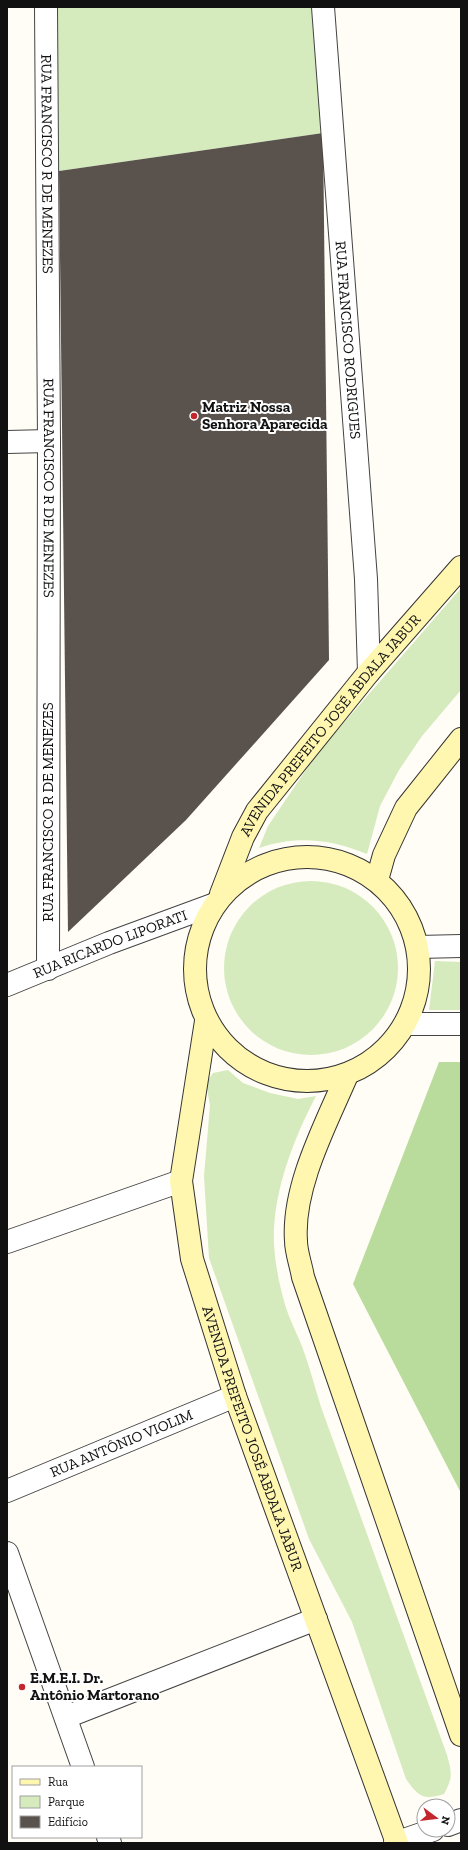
<svg xmlns="http://www.w3.org/2000/svg" width="468" height="1850" font-family="'Zilla Slab',serif">
<rect width="100%" height="100%" fill="#fffdf5"/>
<!-- green -->
<g fill="#d5ebbd">
<path d="M57 7H312L323 133 59 171Z"/>
<path d="M461 588V690L422 736 399 770 380 806 367 854C331 839 296 835 259 848L268 826 316 755Z"/>
<circle cx="311" cy="968" r="87"/>
<path d="M435 961 461 962V1010H429Z"/>
<path d="M228 1070 243 1083 270 1093 298 1099 316 1096C293 1140 272 1194 274 1244 275 1263 279 1283 284 1301 288 1317 297 1333 303 1349 310 1368 315 1388 321 1407L447 1755C452 1774 453 1777 444 1794 423 1801 418 1796 406 1779L352 1622 309 1539 209 1258 204 1176 210 1105 206 1083 213 1073Z"/>
</g>
<!-- forest -->
<path fill="#b9dc9c" d="M439 1062H461V1493L353 1284Z"/>
<!-- building -->
<path fill="#5a524d" d="M323 133 329 660 186 820 68 932 59 171Z"/>
<g fill="none" stroke-linecap="round" stroke-linejoin="round">
<defs>
<g id="street">
<path id="s1" d="M46 7 49 441 48 969"/>
<path id="s2" d="M323 7 366 579 369 672"/>
<path d="M7 442 49 441"/>
<path d="M418 947 461 946"/>
<path id="s3" d="M7 985 109 943 215 904"/>
<path d="M406 1024H461"/>
<path d="M7 1242 181 1181"/>
<path id="s4" d="M7 1491 235 1396"/>
<path d="M7 1553 83 1767"/>
<path d="M66 1717 316 1619"/>
<path d="M448 1825 461 1820"/>
<path d="M108 1837 110 1843"/>
<path d="M395 1843 433 1830"/>
</g>
<g id="secondary">
<circle cx="307" cy="969" r="112"/>
<path d="M377 880 384 855 406 808 461 739"/>
<path id="s5" d="M221 894 243 837 257 811 369 672 461 567"/>
<path id="s6" d="M206 1021 181 1181 192 1259 235 1396 397 1843"/>
<path d="M347 1075C326 1124 292 1187 296 1241 296 1252 301 1265 303 1277L461 1735"/>
</g>
</defs>
<!-- street casing -->
<use href="#street" stroke="#444" stroke-width="24"/>
<!-- secondary casing -->
<use href="#secondary" stroke="#333" stroke-width="24"/>
<!-- street -->
<use href="#street" stroke="#fff" stroke-width="22"/>
<!-- secondary -->
<use href="#secondary" stroke="#fff6b0" stroke-width="22"/>
</g>
<!-- markers -->
<g fill="#c4262e" stroke="#fff" stroke-width="1.5">
<circle cx="194" cy="416" r="4"/>
<circle cx="22" cy="1687" r="4"/>
</g>
<g text-anchor="middle" stroke-width="4" stroke-linejoin="round" paint-order="stroke">
<!-- street labels -->
<g font-size="15" fill="#111" stroke="#fff">
<text dy="5" stroke="none"><textPath href="#s1" startOffset="157">RUA FRANCISCO R DE MENEZES</textPath></text>
<text dy="5" stroke="none"><textPath href="#s2" startOffset="334">RUA FRANCISCO RODRIGUES</textPath></text>
<text dy="5" stroke="none"><textPath href="#s1" startOffset="481">RUA FRANCISCO R DE MENEZES</textPath></text>
<text dy="5" stroke="none"><textPath href="#s5" startOffset="203">AVENIDA PREFEITO JOSÉ ABDALA JABUR</textPath></text>
<text transform="translate(48 812) rotate(-90)" y="5">RUA FRANCISCO R DE MENEZES</text>
<text dy="5" stroke="none"><textPath href="#s3" startOffset="111">RUA RICARDO LIPORATI</textPath></text>
<text dy="5" stroke="none"><textPath href="#s6" startOffset="430">AVENIDA PREFEITO JOSÉ ABDALA JABUR</textPath></text>
<text dy="5" stroke="none"><textPath href="#s4" startOffset="124">RUA ANTÔNIO VIOLIM</textPath></text>
</g>
<!-- poi labels -->
<g font-size="15" font-weight="bold" fill="#111" stroke="#fff" text-anchor="start">
<text x="202" y="412">Matriz Nossa<tspan x="202" dy="17">Senhora Aparecida</tspan></text>
<text x="30" y="1683">E.M.E.I. Dr.<tspan x="30" dy="17">Antônio Martorano</tspan></text>
</g>
</g>
<!-- border -->
<rect width="468" height="1850" fill="none" stroke="#111111" stroke-width="16"/>
<!-- legend -->
<rect x="12" y="1766" width="130" height="72" fill="#ffffff" stroke="#a0a0a0"/>
<rect x="20" y="1779" width="20" height="6" fill="#fff6b0" stroke="#a0a0a0"/>
<text x="48" y="1786" font-size="12" fill="#111111">Rua</text>
<rect x="20" y="1796" width="20" height="12" fill="#d5ebbd" stroke="#a0a0a0"/>
<text x="48" y="1806" font-size="12" fill="#111111">Parque</text>
<rect x="20" y="1816" width="20" height="12" fill="#5a524d" stroke="#a0a0a0"/>
<text x="48" y="1826" font-size="12" fill="#111111">Edifício</text>
<!-- north arrow -->
<g transform="translate(436 1818) rotate(105)"><circle r="19" fill="#ffffff" stroke="#a0a0a0"/>
<path d="M0-3L7 15L0 10L-7 15Z" fill="#c4262e"/>
<text y="-6" font-size="11" font-weight="bold" text-anchor="middle" fill="#111111">N</text>
</g>
</svg>
